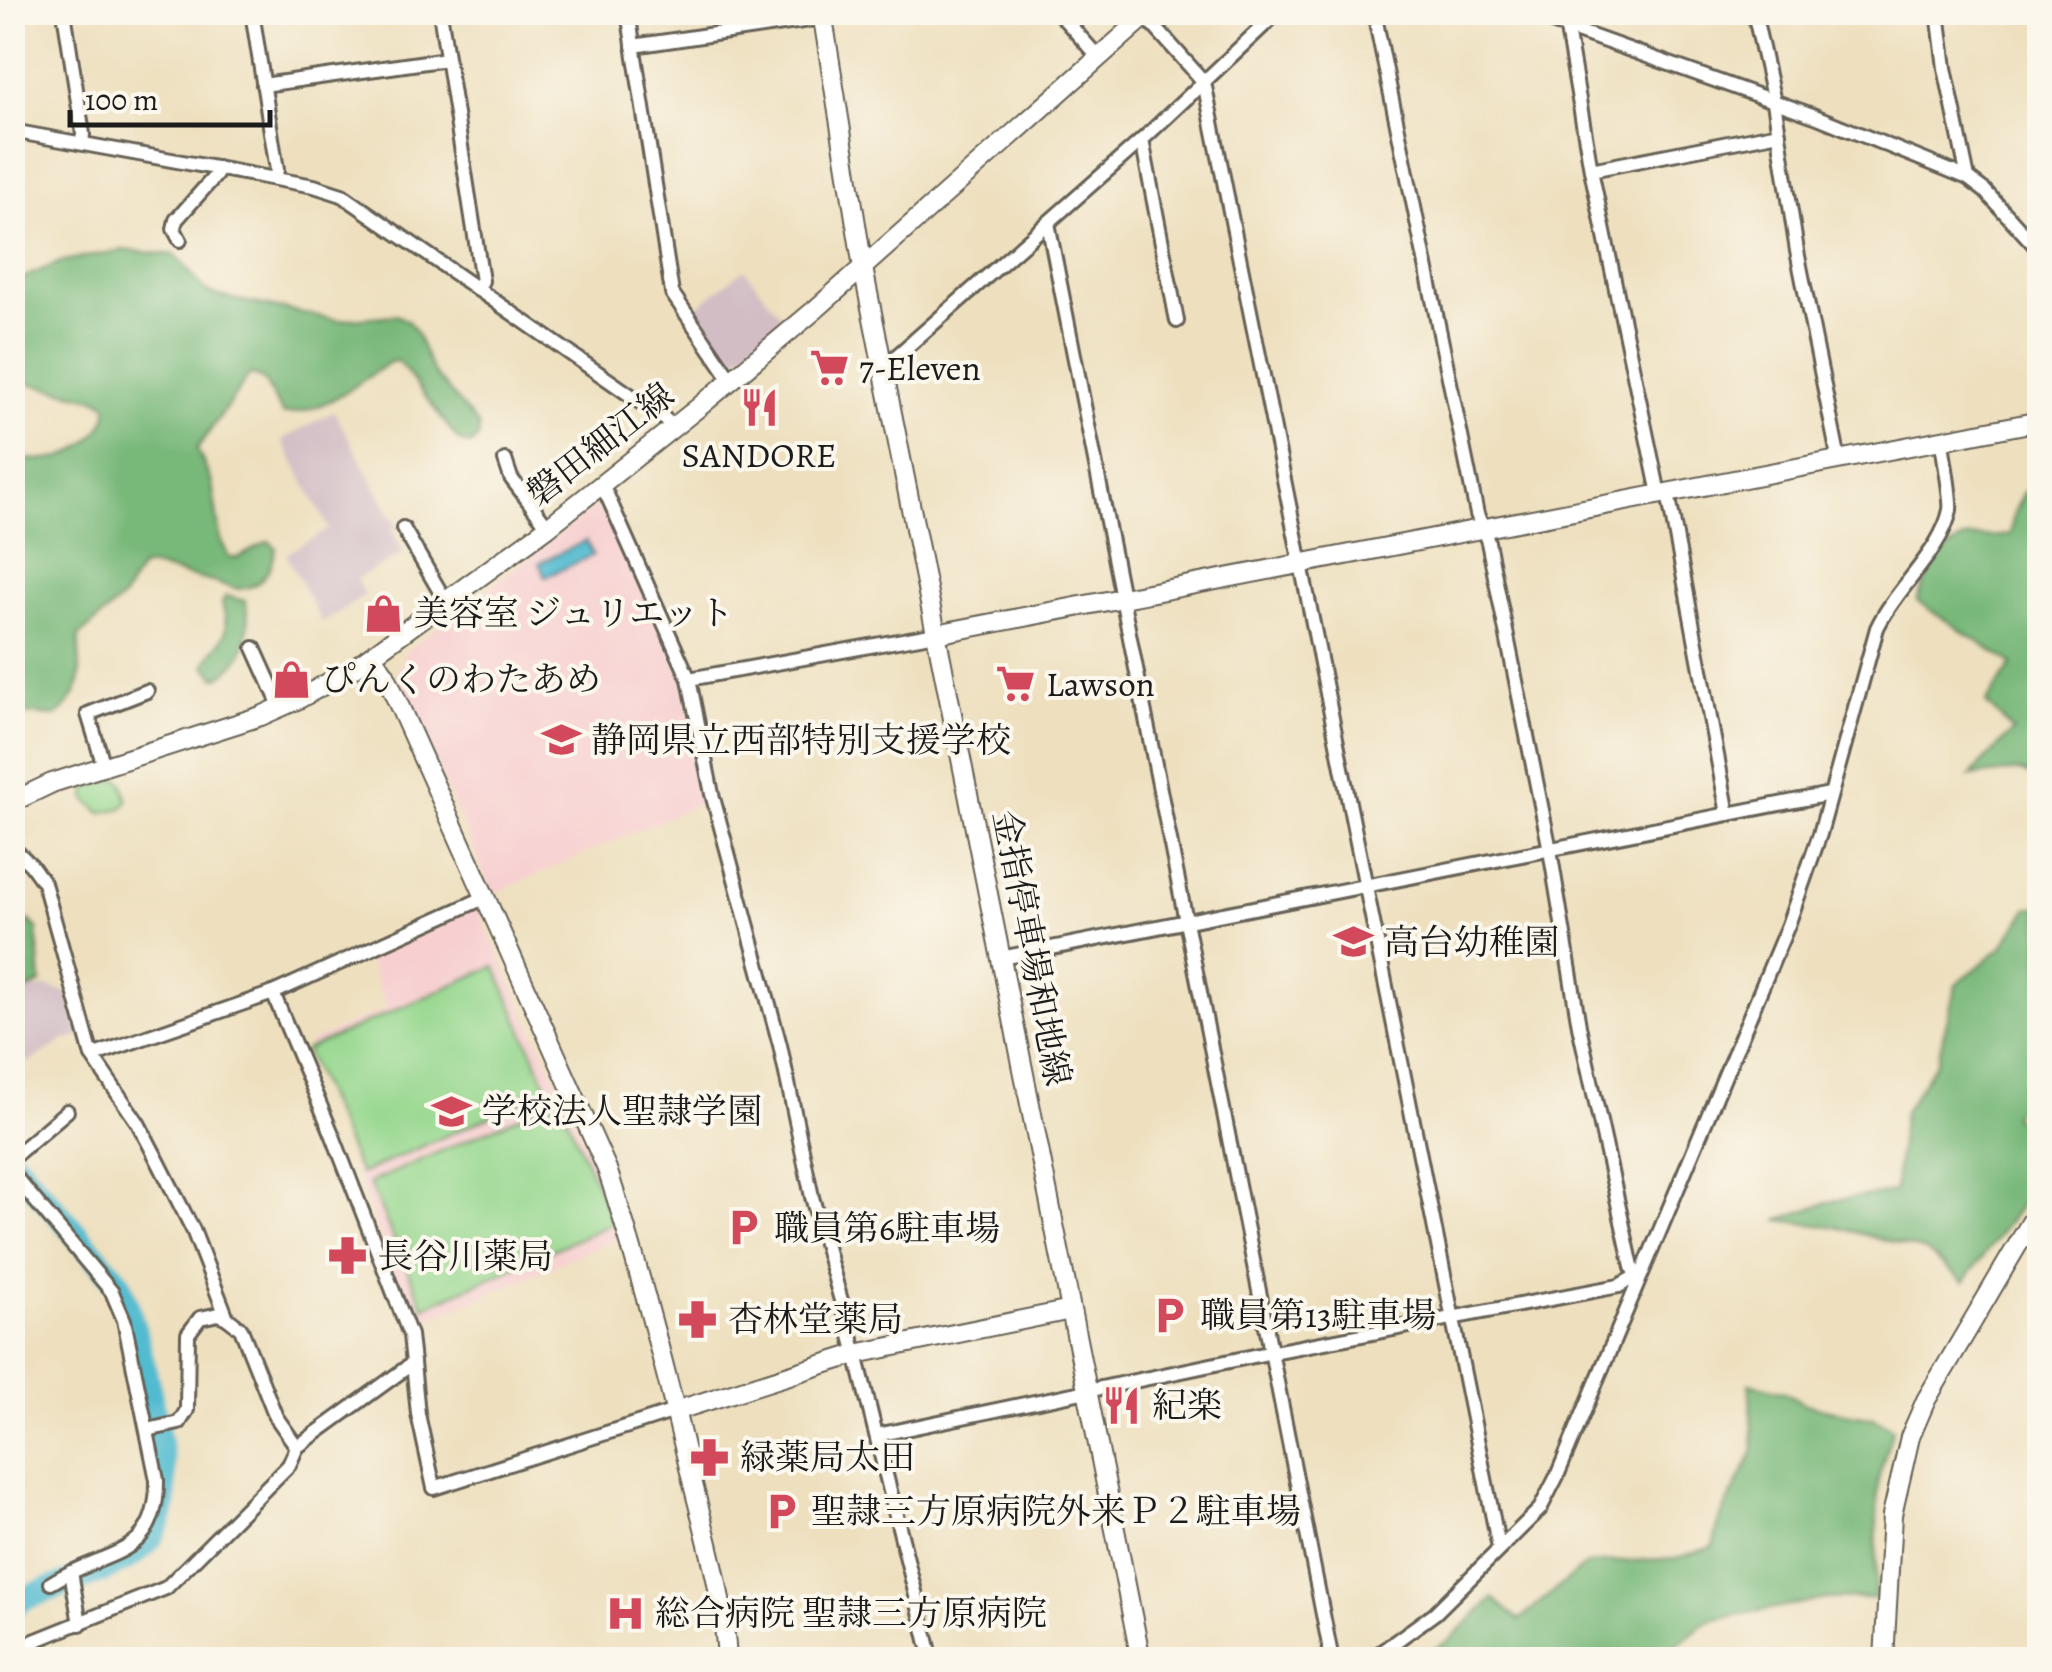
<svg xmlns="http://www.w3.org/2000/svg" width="2052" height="1672" font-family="Alegreya,'Noto Serif JP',serif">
<rect width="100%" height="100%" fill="#fbf7ec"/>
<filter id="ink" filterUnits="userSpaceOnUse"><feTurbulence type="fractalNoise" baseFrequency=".01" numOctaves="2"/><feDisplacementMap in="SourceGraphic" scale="20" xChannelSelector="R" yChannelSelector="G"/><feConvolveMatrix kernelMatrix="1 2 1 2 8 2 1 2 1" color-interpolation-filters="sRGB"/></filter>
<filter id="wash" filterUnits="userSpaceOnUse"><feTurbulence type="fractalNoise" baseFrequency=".0048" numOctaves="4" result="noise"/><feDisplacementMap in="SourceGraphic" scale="40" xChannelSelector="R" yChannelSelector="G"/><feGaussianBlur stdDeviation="2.25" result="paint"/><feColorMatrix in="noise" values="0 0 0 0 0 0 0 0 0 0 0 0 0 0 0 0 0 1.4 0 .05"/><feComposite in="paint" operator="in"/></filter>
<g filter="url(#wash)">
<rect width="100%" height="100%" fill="#eee0bf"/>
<!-- built -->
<g fill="#f7cfd0">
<path d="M604 500 685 682 709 799 493 894 397 675 406 651Z"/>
<path d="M477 907 602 1179 620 1237 413 1326 308 1043 387 1008 367 960Z"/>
</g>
<!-- industrial -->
<g fill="#d2bdc5">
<path d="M744 269 785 320 726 366 689 313Z"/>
<path d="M334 411 397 526 391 529 404 553 356 579 364 596 322 623 286 554 329 529 282 440Z"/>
<path d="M47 987 68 993 80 1037 65 1040 28 1063 13 1044V998L21 992Z"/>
</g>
<!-- green -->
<g fill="#96d78e" stroke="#597a55" stroke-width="2.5">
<path d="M117 778 123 783 128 802 122 808 101 813 86 799 87 788Z"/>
<path d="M495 966 549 1090 360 1174 305 1050Z"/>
<path d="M559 1099 613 1223 424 1307 369 1183Z"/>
</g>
<!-- forest -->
<g fill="#78b879" stroke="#4a6a4a" stroke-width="2.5">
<path d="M123 250 175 255 206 291 218 296 338 320 396 315 408 321 415 331 433 372 478 425 479 436 470 445 459 441 398 361 390 362C358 383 323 413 283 414L263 379 250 374 197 449 212 483 220 538 229 558H237L269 541 276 548C272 568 263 588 239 589L151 566 141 567 122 599 79 636C77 672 91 685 56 716L30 714 13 717V460C29 457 46 463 62 457 82 450 110 427 107 405L98 399 13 380V282L63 261Z"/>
<path d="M2039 486V778L2019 771 1970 776 2013 731 1986 703 2012 664 1917 601C1927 575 1945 537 1977 537 1989 536 1998 537 2010 535L2014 513 2024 492Z"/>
<path d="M226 596 245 601C253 630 246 664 216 678L205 665C221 632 232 646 222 602Z"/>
<path d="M2039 906V1083L2012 1115 2039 1143V1180L1964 1282 1926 1251 1836 1227 1777 1220 1832 1201 1894 1192 1904 1112 1937 1061 1956 985 2002 947 2028 909Z"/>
<path d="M29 920 37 928 41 983 13 998V961L19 952 21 927Z"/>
<path d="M1749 1383 1785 1392 1805 1404 1824 1409 1873 1418 1893 1428 1878 1479 1875 1598 1825 1599 1709 1620 1673 1648 1685 1659H1419L1452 1638 1493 1598 1519 1620 1587 1564 1677 1558 1713 1547 1719 1521 1754 1450Z"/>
</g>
<!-- water -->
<path fill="#53bbd0" stroke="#386c76" stroke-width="2.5" d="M586 541 593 555 545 577 539 563Z"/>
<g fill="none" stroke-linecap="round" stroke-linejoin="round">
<!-- river -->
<path stroke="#53bbd0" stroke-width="25" d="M12 1161 119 1283C136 1327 171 1465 163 1508 160 1523 153 1538 141 1548 117 1571 55 1586 22 1599L12 1608"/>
</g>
</g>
<g filter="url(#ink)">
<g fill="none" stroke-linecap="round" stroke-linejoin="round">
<defs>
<g id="street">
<path d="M64 12 83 134 82 143"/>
<path d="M252 12 277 170 275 178"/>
<path d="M440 12 482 281 477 289"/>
<path d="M628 12 672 293 732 381"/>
<path d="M1058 12 1099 58"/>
<path d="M1524 12 1815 116 1968 178"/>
<path d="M1564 12 1591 170 1659 494"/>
<path d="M1754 12 1774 102 1797 251 1839 461"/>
<path d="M1938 12 1945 68 1968 178 1985 191 2040 251"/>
<path d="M1146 17 1204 82 1499 1548"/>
<path d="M633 46 823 18"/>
<path d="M263 85 447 59"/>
<path d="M12 131 314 186 342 195 666 420 673 429"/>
<path d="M1142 140 1177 321"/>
<path d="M1591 170 1779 133"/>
<path d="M1048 223 1332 1660"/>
<path d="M180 240 174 229 176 220 216 175 217 168"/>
<path d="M883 368 1142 140 1278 12"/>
<path d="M505 460 511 478 548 527"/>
<path d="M600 487 607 495 689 679 712 794 780 1045 812 1197 856 1354 932 1660"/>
<path d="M1668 493 1728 814"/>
<path d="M403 528 446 602"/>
<path d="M254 648 281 708"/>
<path d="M689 679 936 634"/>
<path d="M104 766 88 714 147 691"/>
<path d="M12 847 31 865 44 883 92 1056 138 1123 158 1161 193 1230 227 1318 241 1329 276 1417 297 1447"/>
<path d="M1001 958 1830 794"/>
<path d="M92 1056 273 993"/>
<path d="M12 1158 67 1111"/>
<path d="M12 1173 112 1292 124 1320 157 1480C158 1560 105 1549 51 1583"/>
<path d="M413 1363 410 1335 333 1136 273 993 486 897"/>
<path d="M147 1430 179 1423 187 1410 188 1334 200 1318 219 1314 227 1318"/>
<path d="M877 1435 1273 1352 1619 1286 1631 1279 1638 1281 1632 1267 1579 1026 1550 850 1488 542 1477 514 1374 12"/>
<path d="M71 1572 80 1624"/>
<path d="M16 1660 34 1641 166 1588 289 1465 297 1447 413 1363 418 1414 434 1488 675 1411"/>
<path d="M1370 1660 1435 1613 1540 1509 1557 1476 1788 925 1820 834 1877 628C1895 589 1942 551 1950 510 1952 499 1943 455 1942 440"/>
</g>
<g id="secondary">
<path d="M822 12 863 268 1141 1660"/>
<path d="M936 634 2040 421"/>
<path d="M372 656 385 674 607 1169C640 1269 666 1370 690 1472 705 1534 724 1595 727 1660"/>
<path d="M12 802 52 783 261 716 299 699 354 668 548 527 699 407 816 309 1150 12"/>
<path d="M675 1411 856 1354 1071 1310"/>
<path d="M1884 1660 1892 1515 1910 1437 1926 1400 2040 1207"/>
</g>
</defs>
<!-- street casing -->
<use href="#street" stroke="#666155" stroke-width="18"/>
<!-- secondary casing -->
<use href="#secondary" stroke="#666155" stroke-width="22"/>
<!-- street -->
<use href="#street" stroke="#fff" stroke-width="12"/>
<!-- secondary -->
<use href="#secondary" stroke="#fff" stroke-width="18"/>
</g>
</g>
<!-- icons -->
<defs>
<symbol id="supermarket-bare" viewBox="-9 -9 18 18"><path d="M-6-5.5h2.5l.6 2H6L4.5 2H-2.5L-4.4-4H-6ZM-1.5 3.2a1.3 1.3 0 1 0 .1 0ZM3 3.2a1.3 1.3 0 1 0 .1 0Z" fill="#d1495b" stroke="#fbf7ec" stroke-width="2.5" paint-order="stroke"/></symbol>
<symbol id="restaurant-bare" viewBox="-9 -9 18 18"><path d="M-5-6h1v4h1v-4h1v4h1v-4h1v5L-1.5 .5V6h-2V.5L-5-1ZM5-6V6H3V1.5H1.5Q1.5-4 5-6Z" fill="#d1495b" stroke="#fbf7ec" stroke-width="2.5" paint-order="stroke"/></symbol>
<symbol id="shop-bare" viewBox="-9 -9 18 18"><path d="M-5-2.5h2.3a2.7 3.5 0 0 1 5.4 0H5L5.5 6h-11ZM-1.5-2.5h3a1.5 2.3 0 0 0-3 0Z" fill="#d1495b" stroke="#fbf7ec" stroke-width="2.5" paint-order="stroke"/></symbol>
<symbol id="school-bare" viewBox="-9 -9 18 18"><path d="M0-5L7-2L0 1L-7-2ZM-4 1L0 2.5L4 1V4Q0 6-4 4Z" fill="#d1495b" stroke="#fbf7ec" stroke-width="2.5" paint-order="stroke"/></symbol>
<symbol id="parking-bare" viewBox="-9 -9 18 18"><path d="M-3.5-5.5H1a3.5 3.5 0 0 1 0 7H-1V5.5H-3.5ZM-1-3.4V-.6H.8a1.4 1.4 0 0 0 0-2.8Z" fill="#d1495b" stroke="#fbf7ec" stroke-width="2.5" paint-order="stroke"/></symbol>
<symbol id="pharmacy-bare" viewBox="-9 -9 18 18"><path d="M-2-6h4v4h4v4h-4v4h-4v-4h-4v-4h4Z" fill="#d1495b" stroke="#fbf7ec" stroke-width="2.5" paint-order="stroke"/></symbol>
<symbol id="hospital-bare" viewBox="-9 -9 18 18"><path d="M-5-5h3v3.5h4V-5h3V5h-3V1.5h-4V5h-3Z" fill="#d1495b" stroke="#fbf7ec" stroke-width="2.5" paint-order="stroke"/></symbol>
</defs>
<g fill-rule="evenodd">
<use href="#supermarket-bare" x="802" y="340" width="55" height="55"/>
<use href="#restaurant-bare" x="732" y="380" width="55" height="55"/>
<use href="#shop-bare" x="356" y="586" width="55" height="55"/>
<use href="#shop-bare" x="264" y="652" width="55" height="55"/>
<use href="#supermarket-bare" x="988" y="656" width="55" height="55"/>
<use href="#school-bare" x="534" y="712" width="55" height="55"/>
<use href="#school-bare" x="1326" y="914" width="55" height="55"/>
<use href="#school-bare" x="424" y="1084" width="55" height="55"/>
<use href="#parking-bare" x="716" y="1200" width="55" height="55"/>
<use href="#pharmacy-bare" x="320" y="1228" width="55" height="55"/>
<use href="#parking-bare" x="1142" y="1288" width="55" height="55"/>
<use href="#pharmacy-bare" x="670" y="1292" width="55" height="55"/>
<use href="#restaurant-bare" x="1094" y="1378" width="55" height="55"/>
<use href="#pharmacy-bare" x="682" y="1430" width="55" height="55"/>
<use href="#parking-bare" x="754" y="1484" width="55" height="55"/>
<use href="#hospital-bare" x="598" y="1586" width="55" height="55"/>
</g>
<g text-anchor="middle" stroke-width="8" stroke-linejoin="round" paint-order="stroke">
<!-- poi labels -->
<g font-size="35" fill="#1c1c1c" stroke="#fbf7ec" text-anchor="start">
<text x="859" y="380">7-Eleven</text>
<text x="759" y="467" text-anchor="middle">SANDORE</text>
<text x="414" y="625">美容室 ジュリエット</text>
<text x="321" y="691">ぴんくのわたあめ</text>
<text x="1046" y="696">Lawson</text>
<text x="591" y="752">静岡県立西部特別支援学校</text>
<text x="1384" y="954">高台幼稚園</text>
<text x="482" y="1123">学校法人聖隷学園</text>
<text x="774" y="1240">職員第6駐車場</text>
<text x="378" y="1268">長谷川薬局</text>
<text x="1200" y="1327">職員第13駐車場</text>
<text x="728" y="1331">杏林堂薬局</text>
<text x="1152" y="1417">紀楽</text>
<text x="740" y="1469">緑薬局太田</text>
<text x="811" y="1523">聖隷三方原病院外来Ｐ２駐車場</text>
<text x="655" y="1625">総合病院 聖隷三方原病院</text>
</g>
<!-- street labels -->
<g font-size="35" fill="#1c1c1c" stroke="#fbf7ec">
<text transform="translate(600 444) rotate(-38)" y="12">磐田細江線</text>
<text transform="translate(1032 948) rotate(79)" y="12">金指停車場和地線</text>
</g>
</g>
<!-- margin -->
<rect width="2052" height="1672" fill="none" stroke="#fbf7ec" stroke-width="50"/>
<!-- scale -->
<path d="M70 110v15h200v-15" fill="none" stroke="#1c1c1c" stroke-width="5"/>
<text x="85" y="110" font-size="30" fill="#1c1c1c" stroke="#fbf7ec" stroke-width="8" paint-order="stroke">100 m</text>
</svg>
